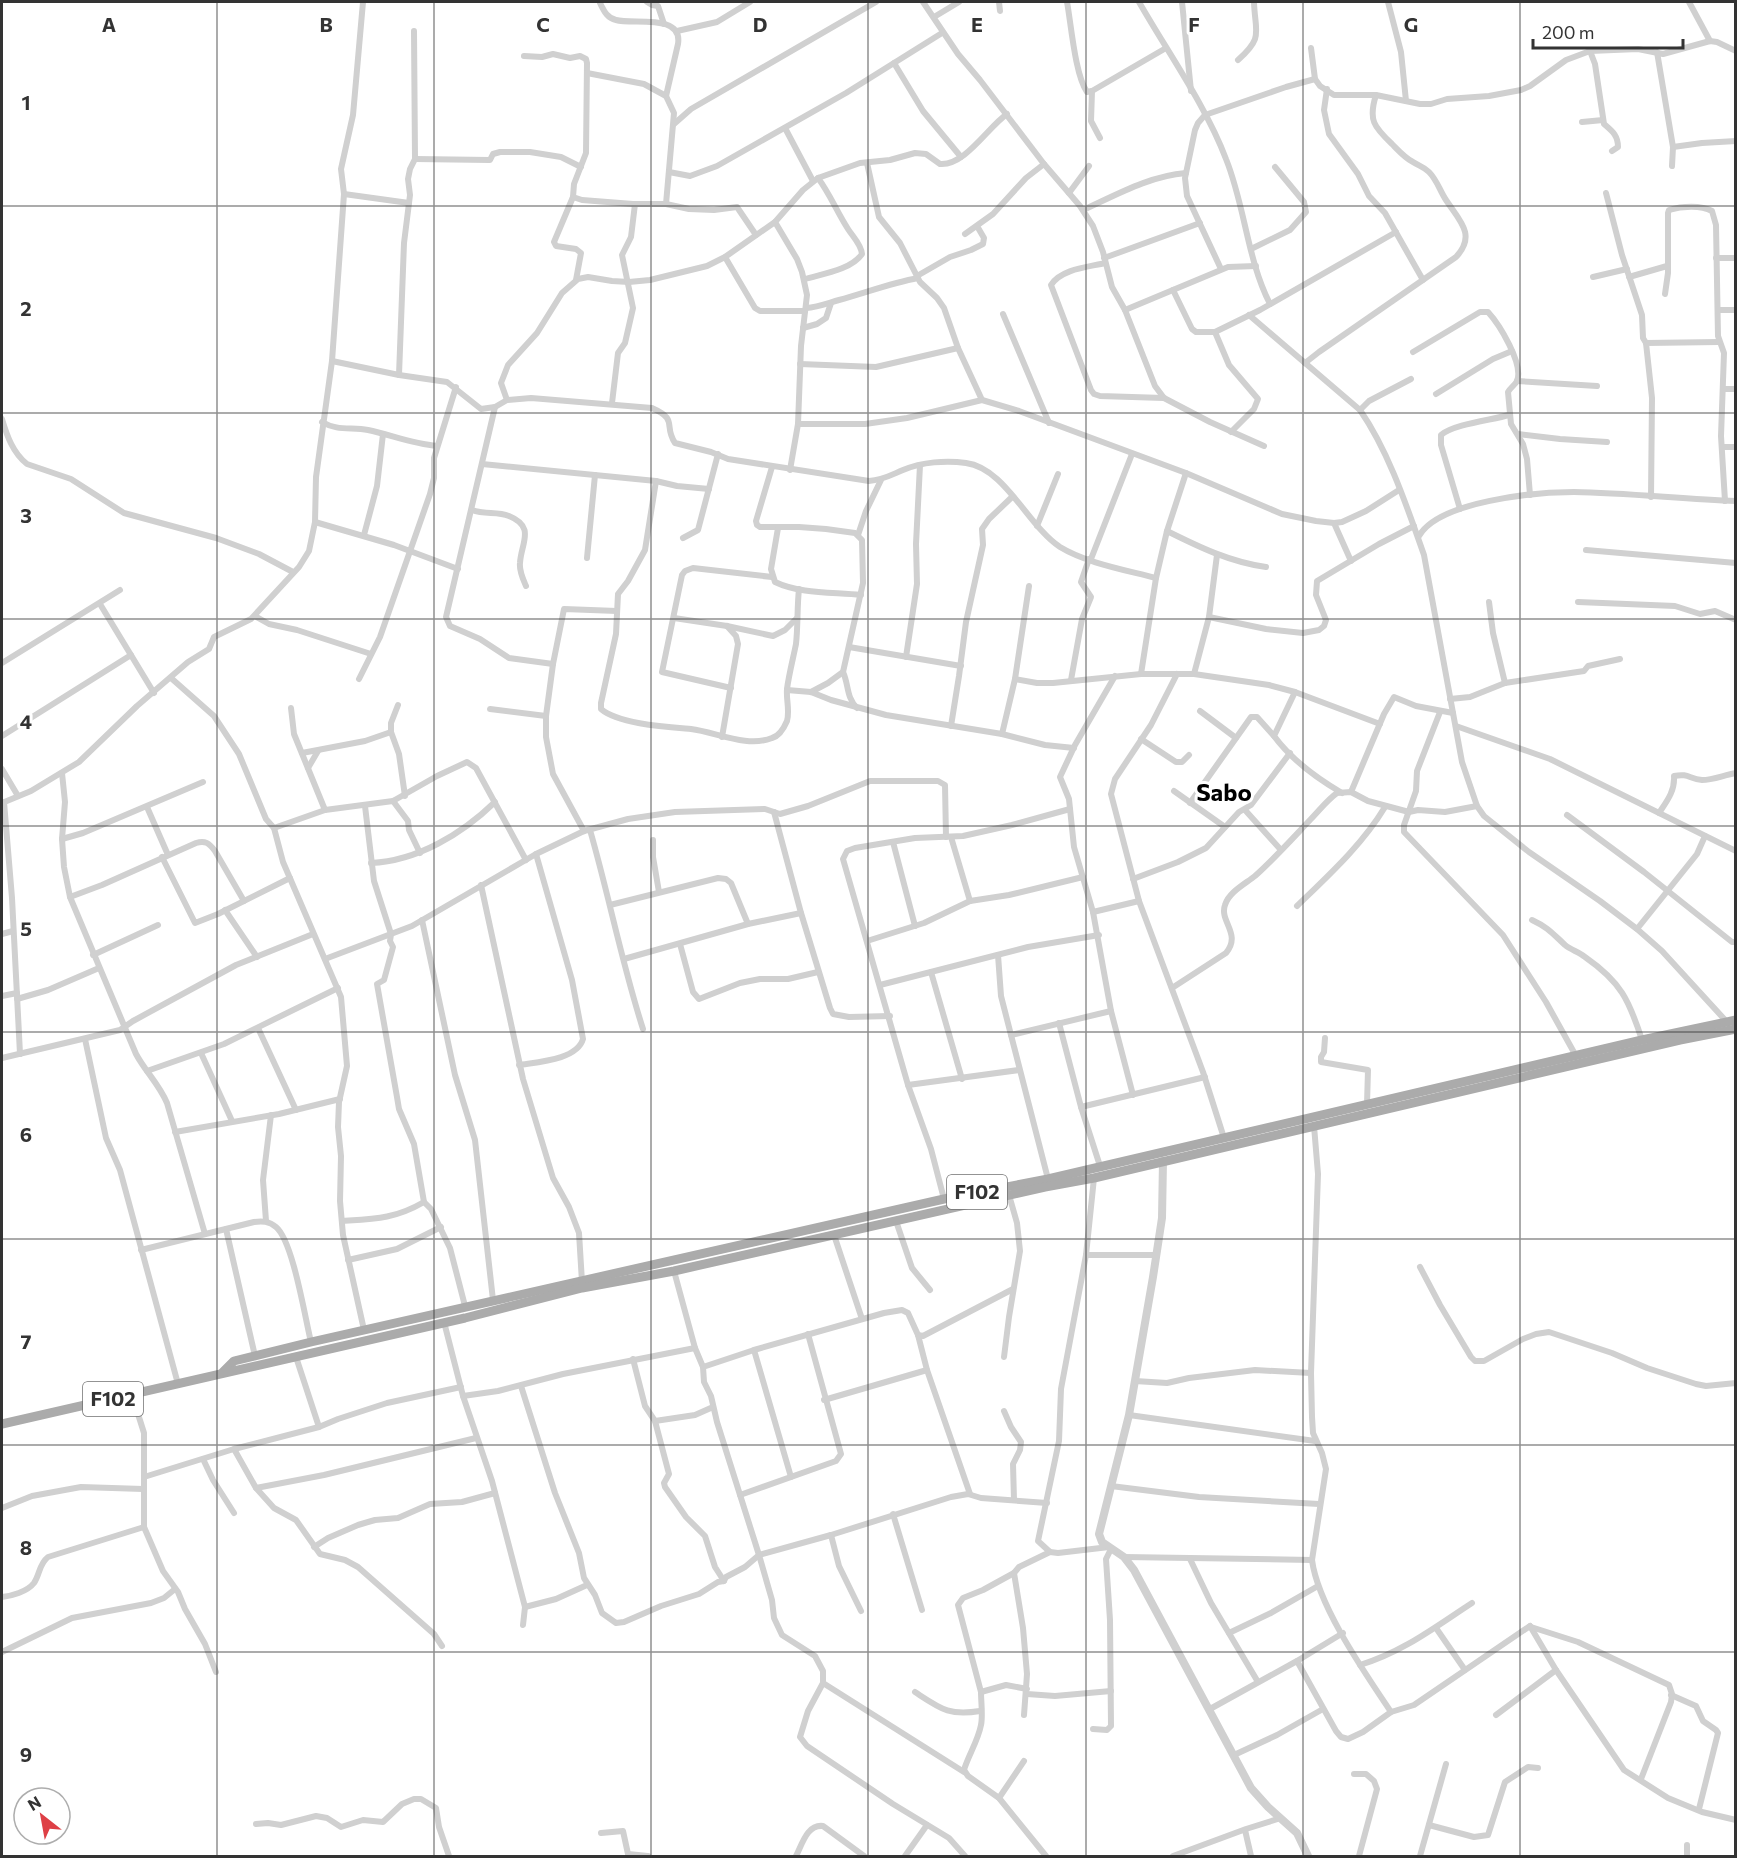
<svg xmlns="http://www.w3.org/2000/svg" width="1737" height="1858" font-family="Commissioner,sans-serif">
<rect width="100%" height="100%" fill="#fff"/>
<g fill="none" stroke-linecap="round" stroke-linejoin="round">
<!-- minor -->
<g stroke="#d0d0d0" stroke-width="6">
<path d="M647 2 652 5 658 6 664 24"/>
<path d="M923 2 958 54 980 80 1044 164 1080 206 1093 226 1103 252 1112 287 1125 310 1155 386 1164 398 1210 422 1264 446"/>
<path d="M999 2 1000 11"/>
<path d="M1067 2C1071 23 1075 75 1087 92L1092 91 1166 48"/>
<path d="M1139 2C1167 51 1206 106 1226 159 1245 206 1247 259 1270 304"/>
<path d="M1182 2 1191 91"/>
<path d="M1388 2 1401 52 1406 101"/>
<path d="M1689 2 1710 41"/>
<path d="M600 3C604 11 607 18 616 20 633 25 683 13 678 44L666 96"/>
<path d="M934 17 959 2"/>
<path d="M677 31 717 22 750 2"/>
<path d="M1311 48 1315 79 1320 86 1334 95H1376L1420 104H1431L1447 99 1489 96 1521 90 1530 86 1566 60 1590 51 1638 49 1663 54 1710 41 1717 42 1736 51"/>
<path d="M1590 51 1595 64 1604 124C1612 131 1618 135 1618 147L1612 151"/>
<path d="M1657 52 1673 147 1672 166"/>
<path d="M524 56 542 57 553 54 570 58 580 56 586 59 587 63 586 153 574 184 573 197 554 242 556 246 576 249 581 253 576 280"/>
<path d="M1238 60C1264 37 1255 33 1254 2"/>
<path d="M894 63 923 111 961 157"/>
<path d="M587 73 644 84 666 96 674 113 666 204"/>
<path d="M1327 89 1324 110 1329 134 1358 174 1369 196 1385 213 1423 280"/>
<path d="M1092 91 1091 121 1100 138"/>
<path d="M1582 122 1603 120"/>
<path d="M674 124 691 109 876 2"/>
<path d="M785 128 813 181"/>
<path d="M1673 147 1702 143 1736 141"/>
<path d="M415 159 490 160 493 154 500 152H530L561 157 581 167"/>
<path d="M867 163 879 217 900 243 920 282 937 298 944 308 958 348 982 400"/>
<path d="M669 172 690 176 717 166 846 93 942 33"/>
<path d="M1069 193 1089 166"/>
<path d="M1606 193 1622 255 1642 315 1643 338 1646 343 1652 398 1651 497"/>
<path d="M344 194 409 203"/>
<path d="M573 197 582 200 633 204H666L689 209 714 210 737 207 756 235"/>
<path d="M1083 210C1116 195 1149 176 1186 173"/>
<path d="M775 222 797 259 802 272 807 295 801 346 798 424 790 470"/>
<path d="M965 234 993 214 1026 178 1044 164"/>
<path d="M1251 249 1290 230 1306 212 1304 202 1275 167"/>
<path d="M725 257 755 308 760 311H805"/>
<path d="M1104 258 1200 223"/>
<path d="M1716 258H1736"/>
<path d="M1105 263C1088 267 1061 269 1051 285L1091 390 1094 394 1100 396 1164 398"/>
<path d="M1221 269 1187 196 1185 178 1195 130 1198 123 1205 115 1286 87 1315 79"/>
<path d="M917 276 950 257 971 250 983 244 984 238 977 226"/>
<path d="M1593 277 1627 269"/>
<path d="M1629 277 1667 266"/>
<path d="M805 279C822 274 851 270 862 254 861 244 853 237 848 229 837 212 830 194 818 178"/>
<path d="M1173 290 1192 329 1196 332H1215L1260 310 1396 232"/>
<path d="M1665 294 1668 273V213L1669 210C1682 206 1701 205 1712 211L1716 225 1718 336 1724 353 1721 436 1725 501"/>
<path d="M806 308C818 307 828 303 839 300 865 293 891 283 918 278"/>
<path d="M1125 310 1228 267 1256 266"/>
<path d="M1718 310H1736"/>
<path d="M1003 314 1049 423"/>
<path d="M1249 315 1360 410C1389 452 1407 507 1424 555L1462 762 1477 806 1484 816 1529 852 1600 901 1637 929 1662 951 1726 1021"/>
<path d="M803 328 817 324 826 318 831 303"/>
<path d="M1215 332 1229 365 1258 399 1254 409 1231 432"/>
<path d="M1646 343 1719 342"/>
<path d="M1413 352 1480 312H1488C1499 324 1524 364 1517 381 1515 385 1510 388 1508 392L1511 424 1523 444 1527 459 1530 495"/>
<path d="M332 361 399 375 447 382 481 409 495 407 507 400 531 398 652 408C679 420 663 425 675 443L711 452 728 459 869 481C883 480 891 475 903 470 922 462 946 460 966 463 1005 468 1028 526 1060 547 1086 563 1126 570 1156 578"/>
<path d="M1305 363 1319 352 1456 257C1477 235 1459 220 1446 200 1440 191 1437 180 1429 172 1424 167 1419 166 1413 162 1405 158 1398 150 1392 144 1374 127 1368 120 1376 95"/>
<path d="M800 364 876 367 958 348"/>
<path d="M399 375 404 243 410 195 408 179 410 169 415 159 414 31"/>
<path d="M1517 381 1597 386"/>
<path d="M1723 389H1736"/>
<path d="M1436 394 1493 359 1512 351"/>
<path d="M507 400 501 383 508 365 537 333 562 293 578 279 588 277 612 281 629 282 650 280 707 266 725 257 775 222 803 190 818 178 860 163 890 160 915 153 926 154 940 164C965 166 988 127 1007 114"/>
<path d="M612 403 618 353 625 343 633 308 622 255 631 237 635 204"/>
<path d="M495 407 446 617 450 626 480 639 509 658 553 664"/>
<path d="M1360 410 1369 401 1411 379"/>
<path d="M2 419C7 436 13 453 27 464L71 479 124 513 216 538 259 554 293 572"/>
<path d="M322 422C337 431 351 427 368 430 391 435 413 444 437 446"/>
<path d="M798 424H865L907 418 982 400 1019 411 1186 473 1282 514 1316 521 1334 523 1342 522 1366 511 1399 490"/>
<path d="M1518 434 1560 439 1607 442"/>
<path d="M1722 447H1736"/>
<path d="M482 464 656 481 677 486 709 489"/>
<path d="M772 467 756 521 757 525 760 527H799L826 529 855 533 862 540 863 583 843 672 828 683 811 692"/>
<path d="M656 481 645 550 628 581 618 594 616 634 601 703V709C618 724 668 727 691 729 716 732 747 748 772 738 780 736 784 728 787 721 790 710 786 700 787 689 789 674 793 659 796 644 798 626 797 607 799 589"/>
<path d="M1460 509 1441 445V435C1454 424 1492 420 1509 415"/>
<path d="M472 510C485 515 497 511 509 516 536 527 521 543 520 563 519 571 523 579 526 586"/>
<path d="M315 522 394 545 458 569"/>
<path d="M1334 523 1351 561"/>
<path d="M1037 526 1058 474"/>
<path d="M778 528 771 569 775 582C800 594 833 592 861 595"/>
<path d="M1167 531C1199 547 1230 562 1266 567"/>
<path d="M364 535 377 486 383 434"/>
<path d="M858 535 866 511 881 480"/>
<path d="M1419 536C1439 501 1536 492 1574 492 1628 493 1682 499 1736 501"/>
<path d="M683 538 698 530 718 454"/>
<path d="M1586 550 1736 563"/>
<path d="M587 558 595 475"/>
<path d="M1091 559 1132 454"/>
<path d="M1489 602 1493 633 1505 683"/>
<path d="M1578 602 1675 606 1700 614 1715 611 1736 620"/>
<path d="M100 604 154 693"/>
<path d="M255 616 269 624 297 630 371 654"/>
<path d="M1209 617 1266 629 1303 633 1319 630 1324 626 1326 620 1316 595 1317 581 1379 544 1414 526"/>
<path d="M674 618 727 626 773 636 785 630 797 618"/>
<path d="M849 647 961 666"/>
<path d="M906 657 917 584 916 544 920 465"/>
<path d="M2 663 120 590"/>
<path d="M843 672C849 685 846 697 857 708"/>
<path d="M1141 674 1156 578 1167 531 1186 473"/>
<path d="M1177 674 1151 725 1115 779 1111 794 1139 901 1203 1072 1224 1138"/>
<path d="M1194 674 1209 617 1217 555"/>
<path d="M1115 676 1075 745 1060 777 1069 799 1074 847 1093 912 1111 1011 1133 1095"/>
<path d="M171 678 214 716 239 754 266 819 274 828 283 862 341 997 347 1066 339 1102 338 1127 341 1156 340 1201 343 1235 364 1330"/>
<path d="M359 679 380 637 430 494 434 478V458L456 387"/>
<path d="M1015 679 1037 683H1053L1141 674H1194L1269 685 1295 692 1380 724"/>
<path d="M1071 680 1082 619 1091 597 1081 582 1089 559"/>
<path d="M731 688 662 672 682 575 685 571 693 568 772 577"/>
<path d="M787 690 811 692 831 700 886 715 1002 734 1045 745 1074 748"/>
<path d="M1295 692 1274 736C1291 759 1318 779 1342 793"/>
<path d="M1450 699 1470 697 1505 683 1584 671 1588 666 1620 659"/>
<path d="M398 705 391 723V732L399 754 405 796"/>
<path d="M291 708 294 734 325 810"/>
<path d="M490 709 546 716"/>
<path d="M1200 711 1236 738"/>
<path d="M1440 712 1417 771 1416 791 1404 825V832L1503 935 1546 1002 1576 1056"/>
<path d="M951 726 959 676 966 622 983 545 982 529 989 519 1012 497"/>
<path d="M1456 726 1550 759 1736 851"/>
<path d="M1002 734 1015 679 1029 586"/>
<path d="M2 736 131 655"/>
<path d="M722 737 738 644 736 636 727 626"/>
<path d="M1141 739 1176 762H1182L1189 755"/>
<path d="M302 753 365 741 391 732"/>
<path d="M308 768 318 751"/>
<path d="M2 769 18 796"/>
<path d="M62 773 65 802 62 839 64 867 70 897 136 1054C145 1071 159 1084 167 1103L205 1234"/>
<path d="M1174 791 1225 827"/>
<path d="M1351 792 1384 714 1394 697 1416 706 1453 713"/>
<path d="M393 801 408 821 409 830 420 853"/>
<path d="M4 802 12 898 20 1054"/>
<path d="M2 803 31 791 79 762 137 706 188 662 209 649 214 637 251 619 299 567 309 551 315 522 316 477 332 361 344 194 341 169 353 115 363 2"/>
<path d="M1190 803 1251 717H1257L1274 736"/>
<path d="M365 806 374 881 391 934 390 941 393 947 384 980 377 984 397 1097 399 1109 414 1144 424 1202 431 1209 450 1248 465 1306"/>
<path d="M147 807 168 855"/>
<path d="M1245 810 1281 850"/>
<path d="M774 812 801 913 830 1008 833 1014 849 1017 890 1016"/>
<path d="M1659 813C1667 801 1675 791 1674 776 1689 773 1689 779 1702 780 1713 780 1724 775 1736 773"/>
<path d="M1567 815 1644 872 1732 942H1736"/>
<path d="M274 828 325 810 393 801 437 776 467 762 476 768 526 860"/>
<path d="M590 830C609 896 622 964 643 1029"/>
<path d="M584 831 553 774 546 737V716L553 664 564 609 617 611"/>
<path d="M951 837 970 901"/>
<path d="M62 839 83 833 203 782"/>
<path d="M653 840V857L659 892"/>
<path d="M893 842 915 926"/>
<path d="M162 857 195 923 218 914 290 878"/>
<path d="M371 863C417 861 462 834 495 802"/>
<path d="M1133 879 1178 862 1206 848 1239 812 1251 805 1290 753"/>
<path d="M481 885 523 1079 553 1178 569 1207 579 1233 582 1282"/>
<path d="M70 897 102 885 196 843C205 840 209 843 215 851L244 901"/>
<path d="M610 905 718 878 726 879 731 883 748 924"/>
<path d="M1297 906C1329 875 1362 845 1385 807"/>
<path d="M225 910 257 957"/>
<path d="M1093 912 1139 901"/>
<path d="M422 920 455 1075 475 1140 493 1300"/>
<path d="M1532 920C1549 928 1552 933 1565 945 1571 950 1579 952 1585 957 1621 982 1629 1000 1642 1040"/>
<path d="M1637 929 1697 854 1705 836"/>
<path d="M2 934 13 931"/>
<path d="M867 941 924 923 970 901 1009 895 1083 877"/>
<path d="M680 944 693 992 699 999 740 983 760 979H788L818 972"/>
<path d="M93 955 158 925"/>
<path d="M998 955 1001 996 1048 1179"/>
<path d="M325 959 412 926 536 854 584 831 628 819 675 812 765 809 780 814 808 806 870 781H938L945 785 946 837"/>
<path d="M624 959 748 924 801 913"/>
<path d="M931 972 962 1079"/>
<path d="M880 985 1028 947 1099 935"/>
<path d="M1172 988 1226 953C1242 934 1219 921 1225 905 1229 892 1245 884 1255 876 1274 859 1292 839 1310 820 1319 811 1327 800 1337 793L1351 792 1368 801 1409 812 1418 810 1445 812 1477 806"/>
<path d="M2 996 17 993"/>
<path d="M17 999 48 990 99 968"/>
<path d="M1059 1023 1081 1107 1100 1166"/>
<path d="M258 1028 296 1110"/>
<path d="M1011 1035 1111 1011"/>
<path d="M1325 1038 1324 1052 1321 1057V1062L1368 1070 1367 1104"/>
<path d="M85 1039 106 1138 120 1170 178 1384"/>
<path d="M201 1053 232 1121"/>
<path d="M2 1058 120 1030 133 1021 236 965 313 934"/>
<path d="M519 1065C537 1062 577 1060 583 1039L572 980 536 854"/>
<path d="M147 1071 224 1044 338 988"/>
<path d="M908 1085 1019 1070"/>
<path d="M1081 1107 1205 1077"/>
<path d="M1314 1126 1318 1174 1311 1373 1312 1417 1313 1433 1322 1453 1326 1469 1312 1560C1318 1606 1365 1673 1391 1712"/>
<path d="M175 1132 279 1114 340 1099"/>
<path d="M1094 1178 1086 1255 1061 1389 1059 1441 1038 1541 1050 1552 1058 1553 1109 1547"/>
<path d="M944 1199 931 1149 908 1085 843 859 847 851 855 848 915 838 963 836 1012 825 1070 809"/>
<path d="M266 1221 263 1180 271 1115"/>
<path d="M342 1221C374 1219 395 1219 424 1202"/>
<path d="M896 1221 912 1268 930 1290"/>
<path d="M226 1229 255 1356"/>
<path d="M834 1235 862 1319"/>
<path d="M141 1250 254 1222C262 1221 269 1221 276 1227 293 1241 305 1318 311 1342"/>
<path d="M1086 1255H1157"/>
<path d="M348 1260 397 1249 441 1227"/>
<path d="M1420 1267 1440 1305 1471 1357 1475 1361H1484L1523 1339 1536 1334 1549 1332 1612 1353 1647 1368 1696 1384 1706 1386 1736 1383"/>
<path d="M674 1271 695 1348 703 1367 704 1382 711 1396 717 1422 759 1555 772 1600 774 1618 782 1635 815 1656 823 1671V1683L808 1711 800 1737 807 1746 893 1804 949 1838 965 1856"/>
<path d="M444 1322 463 1396 492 1481 525 1607 523 1625"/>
<path d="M918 1335 923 1336 1013 1289"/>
<path d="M754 1350 791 1477"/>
<path d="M296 1357 319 1427"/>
<path d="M1004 1357 1009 1317 1020 1251 1017 1223 1009 1195"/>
<path d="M633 1359 645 1406 655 1421 669 1474 664 1483 665 1487 686 1517 705 1536 715 1567 724 1581"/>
<path d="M703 1367 754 1350 884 1313 902 1310 908 1313 918 1335 927 1370 970 1494"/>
<path d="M1135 1381 1167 1383 1189 1378 1255 1370 1311 1373"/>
<path d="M521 1386 555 1493 579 1553 584 1578 595 1595 602 1613 616 1623 624 1622 661 1606 699 1594 718 1582 724 1581 726 1577 745 1567 759 1555 831 1535 951 1497 968 1494 981 1498 1047 1503"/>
<path d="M132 1395 144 1433V1527L163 1571 178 1592 185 1609 205 1644 216 1672"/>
<path d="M463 1396 498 1391 563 1374 695 1348"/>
<path d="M824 1400 927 1370"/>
<path d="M1004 1411 1011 1427 1021 1442 1020 1450 1013 1464 1014 1500"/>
<path d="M1129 1415 1315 1441"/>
<path d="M655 1421 695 1415 713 1407"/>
<path d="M234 1449 256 1488 274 1508 296 1520 320 1554 345 1560 358 1567 434 1634 442 1646"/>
<path d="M203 1459 213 1480 234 1513"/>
<path d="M144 1477 234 1449 319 1427 338 1419 387 1403 461 1387"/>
<path d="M1111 1486 1199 1497 1319 1504"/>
<path d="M256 1488 324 1475 476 1438"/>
<path d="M740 1495 836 1461 841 1454 808 1334"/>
<path d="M2 1508 32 1496 81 1487 143 1489"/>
<path d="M893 1514 922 1610"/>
<path d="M831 1535 839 1566 861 1611"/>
<path d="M314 1547 328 1538 358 1525 375 1520 398 1518 430 1504 462 1502 495 1493"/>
<path d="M1124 1557 1312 1560"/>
<path d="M1190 1559 1211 1603 1258 1682"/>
<path d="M1014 1573 983 1590 963 1598 958 1605 981 1692C981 1702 983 1716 981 1725 978 1741 968 1756 964 1770L968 1776 999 1798 1046 1856"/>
<path d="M2 1597C11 1596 27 1592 34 1583 40 1574 39 1564 48 1557L144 1527"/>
<path d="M525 1607 556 1599 587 1585"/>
<path d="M1530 1626 1556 1670 1624 1770 1668 1798 1702 1812 1736 1820"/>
<path d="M1531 1627 1578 1642 1669 1685 1672 1694 1671 1702 1641 1779"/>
<path d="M1436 1628 1465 1670"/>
<path d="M1229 1633 1271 1613 1318 1586"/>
<path d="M2 1652 72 1618 151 1603 164 1598 175 1589"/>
<path d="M1297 1661 1336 1731 1341 1737 1348 1739 1363 1732 1391 1712 1414 1705 1530 1626"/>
<path d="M1360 1665C1403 1652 1435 1627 1472 1603"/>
<path d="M823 1683 964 1772"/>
<path d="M915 1692C941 1709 949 1716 980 1711"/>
<path d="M981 1692 1006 1685 1027 1689"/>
<path d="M1027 1694 1055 1696 1111 1691"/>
<path d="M1671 1695 1696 1706 1703 1721 1716 1730 1718 1733 1699 1809"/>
<path d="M1210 1709 1297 1661 1343 1633"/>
<path d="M1024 1715 1027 1674 1023 1628 1014 1573 1019 1567 1050 1552"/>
<path d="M1496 1715 1556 1670"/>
<path d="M1093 1729 1107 1730 1111 1726 1110 1620 1106 1559 1111 1549"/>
<path d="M1234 1755 1277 1735 1323 1709"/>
<path d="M1354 1774H1366L1374 1781 1377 1789 1359 1856"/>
<path d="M999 1798 1024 1761"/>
<path d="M256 1824 268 1823 281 1825 316 1816 327 1818 341 1827 363 1820 383 1822 402 1804 414 1799H421L436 1808 439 1827 449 1856"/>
<path d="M1429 1825 1474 1837 1488 1835 1505 1782 1528 1767 1538 1768"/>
<path d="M1245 1830 1251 1856"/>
<path d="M601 1833 623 1831 628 1854 648 1856"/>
<path d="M796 1856C802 1845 807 1824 823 1826L864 1856"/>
<path d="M905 1856 927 1825"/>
<path d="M1173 1856 1246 1829 1281 1818"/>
<path d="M1420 1856 1446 1764"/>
<path d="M1687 1856V1845"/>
</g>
<!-- tertiary -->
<path stroke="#d0d0d0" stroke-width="8" d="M1163 1161 1162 1218 1153 1277 1129 1415 1099 1534 1102 1542 1124 1557 1134 1570 1251 1788 1268 1807 1297 1833 1308 1856"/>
<!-- primary -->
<g stroke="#ababab" stroke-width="9">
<path d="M223 1372 234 1361 311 1342 944 1199 1048 1179 1642 1040 1736 1020"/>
<path d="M2 1424 465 1318 582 1288 674 1271 1045 1187 1094 1178 1680 1040 1736 1029"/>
</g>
</g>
<!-- grid -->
<path fill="none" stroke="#333" stroke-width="1.5" stroke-opacity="0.55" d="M217 2V1856M434 2V1856M651 2V1856M868 2V1856M1086 2V1856M1303 2V1856M1520 2V1856M2 206H1736M2 413H1736M2 619H1736M2 826H1736M2 1032H1736M2 1239H1736M2 1445H1736M2 1652H1736"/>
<g text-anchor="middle" stroke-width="6" stroke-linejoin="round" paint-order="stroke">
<!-- shield labels -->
<g fill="#fff" stroke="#707070" stroke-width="1.5">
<rect x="947" y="1175" width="60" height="34" rx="4.5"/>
<rect x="83" y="1382" width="60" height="34" rx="4.5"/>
</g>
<g font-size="20" font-weight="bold" fill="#333">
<text x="977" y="1199">F102</text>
<text x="113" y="1406">F102</text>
</g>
<!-- quarter labels -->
<g font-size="24" font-weight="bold" fill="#000" stroke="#fff">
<text x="1224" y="801">Sabo</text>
</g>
</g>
<g font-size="20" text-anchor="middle" font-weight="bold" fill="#333" stroke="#fff" stroke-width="6" stroke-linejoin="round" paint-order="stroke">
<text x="109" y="32">A</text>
<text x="326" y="32">B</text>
<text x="543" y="32">C</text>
<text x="760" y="32">D</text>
<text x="977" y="32">E</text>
<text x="1194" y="32">F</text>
<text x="1411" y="32">G</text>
<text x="26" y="110">1</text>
<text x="26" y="316">2</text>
<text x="26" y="523">3</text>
<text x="26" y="729">4</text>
<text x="26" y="936">5</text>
<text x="26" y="1142">6</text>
<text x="26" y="1349">7</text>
<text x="26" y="1555">8</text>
<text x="26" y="1762">9</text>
</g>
<!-- border -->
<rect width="1737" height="1858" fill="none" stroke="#333333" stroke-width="6"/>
<!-- north arrow -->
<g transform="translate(42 1816) rotate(329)"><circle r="28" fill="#ffffff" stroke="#adadad" stroke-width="1.5"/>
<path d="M0-4.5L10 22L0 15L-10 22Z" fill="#de4046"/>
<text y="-9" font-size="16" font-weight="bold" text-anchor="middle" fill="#333333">N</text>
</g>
<!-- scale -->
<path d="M1533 39v9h150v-9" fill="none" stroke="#333333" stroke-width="3"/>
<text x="1542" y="39" font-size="18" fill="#333333" stroke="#ffffff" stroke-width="4.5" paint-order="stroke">200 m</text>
</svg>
